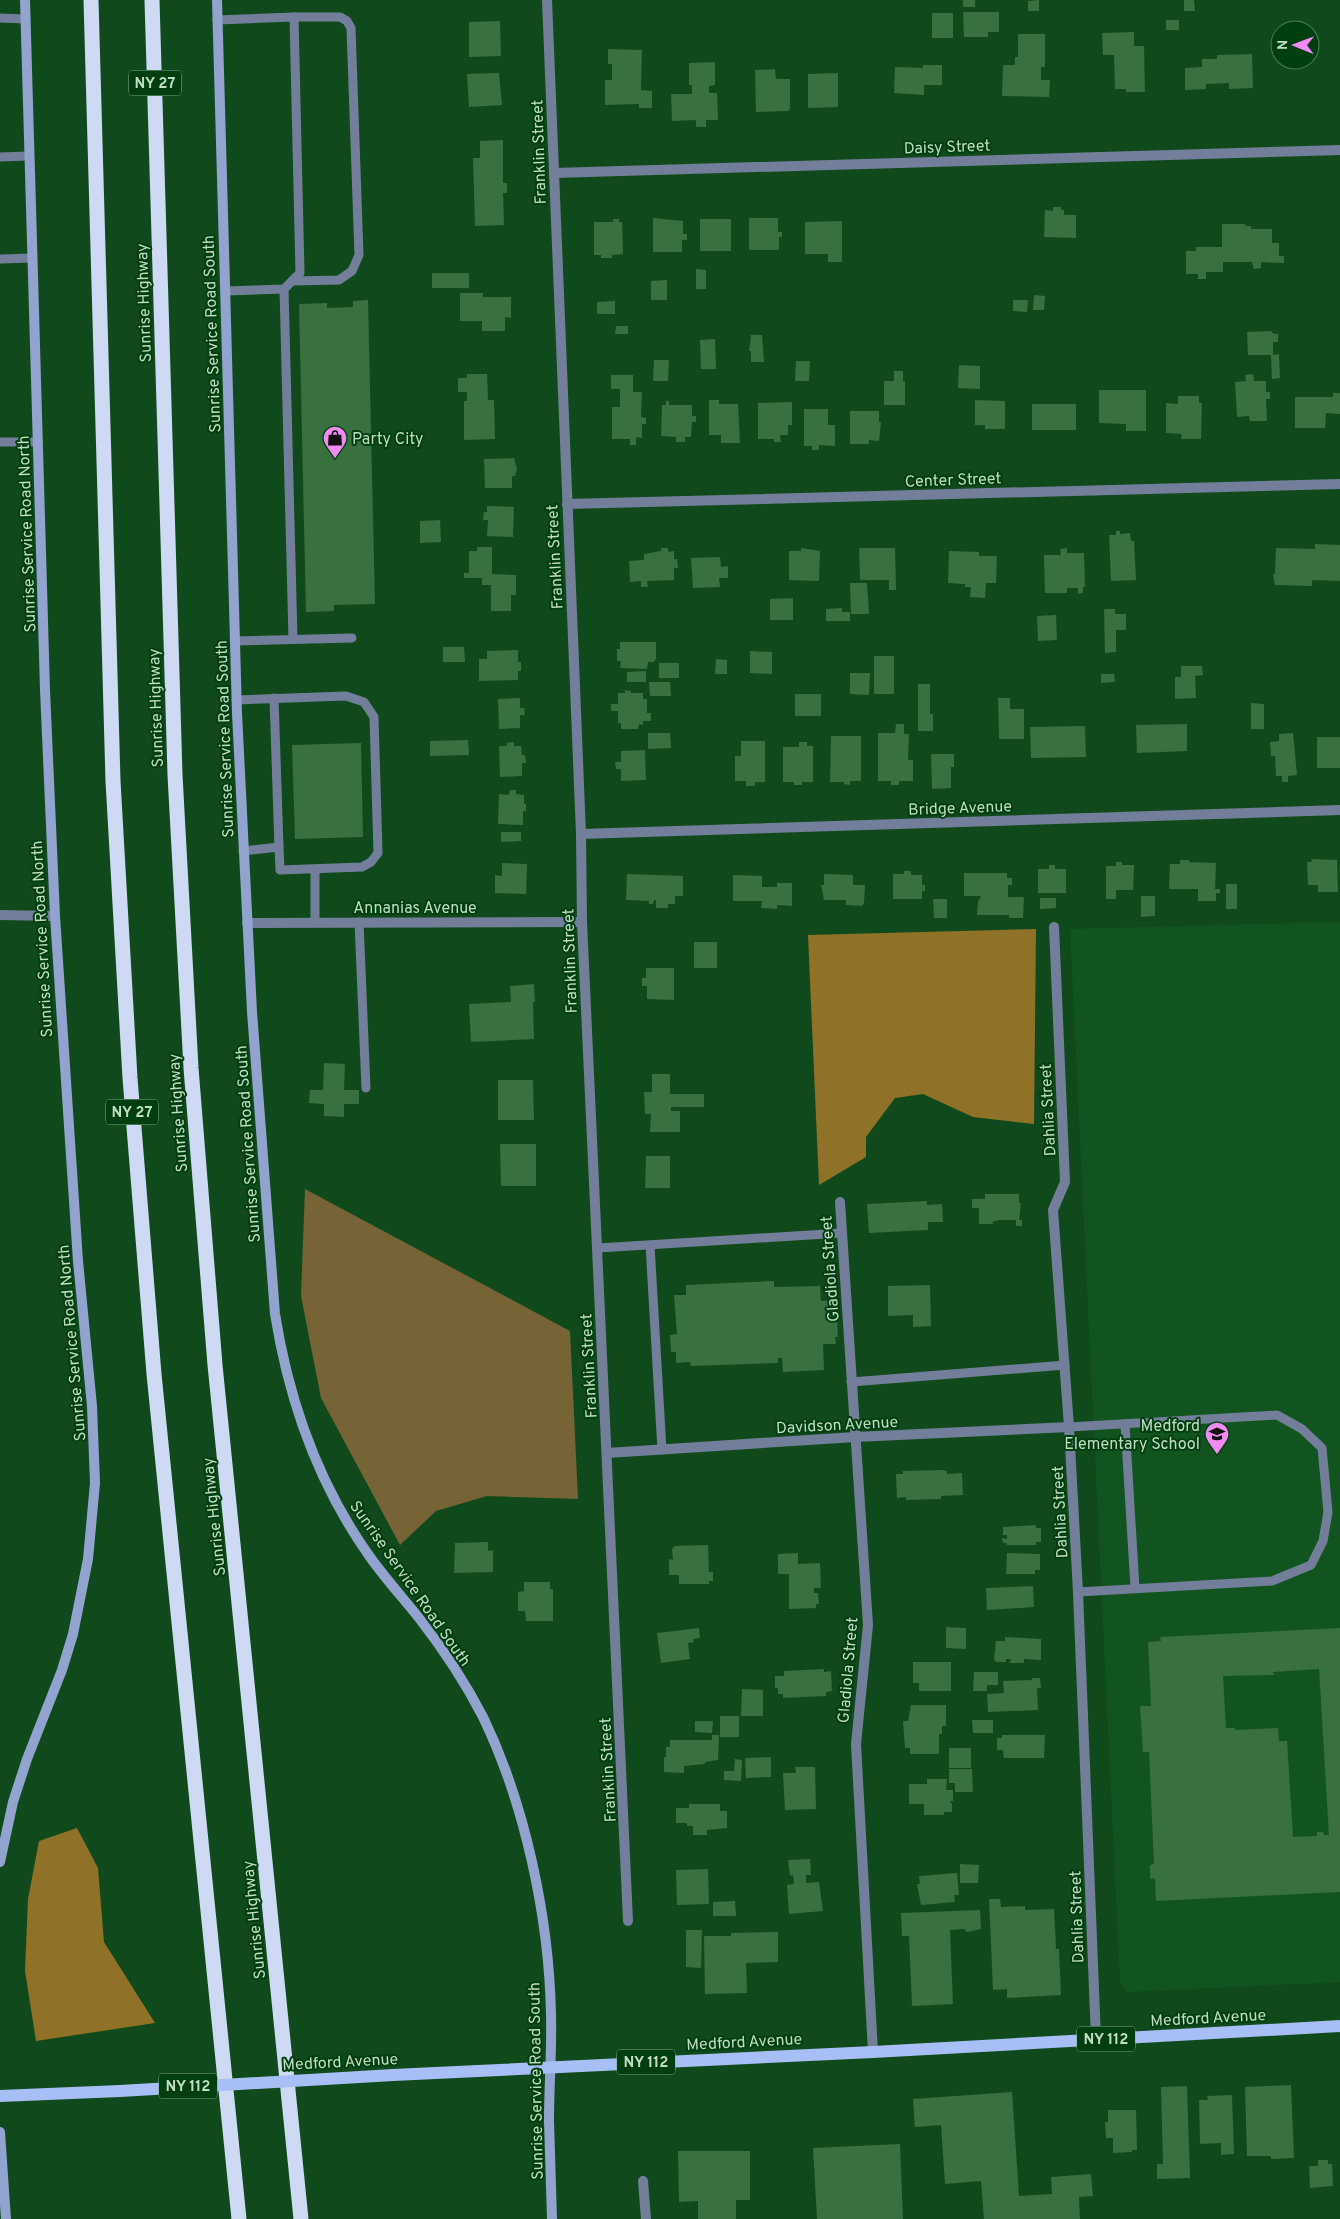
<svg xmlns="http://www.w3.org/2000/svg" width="1340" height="2219" font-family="Overpass,sans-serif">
<rect width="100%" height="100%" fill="#104a1c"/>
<!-- built -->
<path fill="#125420" d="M1340 922V1982L1127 1992 1120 1982 1070 929Z"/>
<!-- green -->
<path fill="#776436" d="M305 1189 570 1331 578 1499 487 1496 436 1511 400 1545 321 1398 301 1296Z"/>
<!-- forest -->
<g fill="#8f7127">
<path d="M1036 929 1034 1124 973 1117 923 1094 895 1098 866 1137V1157L819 1185 808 935Z"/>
<path d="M77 1828 98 1868 104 1942 155 2023 36 2041 25 1971 28 1899 39 1841Z"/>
</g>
<!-- building -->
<g fill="#38703f" fill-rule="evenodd">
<rect x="963" y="0" width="12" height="7"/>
<path d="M1039 0V11H1028V1Z"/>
<path d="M1184 0H1194L1195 11H1184Z"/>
<path d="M963 12H999V32H988V37H964Z"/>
<rect x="932" y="13" width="21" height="25"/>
<rect x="1166" y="20" width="13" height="10"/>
<path d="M500 21 501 56 469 57V22Z"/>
<path d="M1134 32V46H1144L1145 92H1126V89H1115L1114 55H1103L1102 33Z"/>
<path d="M1018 34H1045V67H1041V80H1050L1049 97 1002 96 1003 65H1015V57H1018Z"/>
<path d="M608 49 642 50 641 90 652 91V108H639V104L605 105V80H612V64H608Z"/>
<path d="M1252 54 1253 88 1229 89V83L1206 84V89L1185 90V68L1202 67V59H1217V55Z"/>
<path d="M715 62V85L709 86V93H717L718 120H706V127H696V120L672 121 671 94H692V85H689V63Z"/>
<path d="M923 65H942V85H924V95L894 93 895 67 923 68Z"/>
<path d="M775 69 776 79H790V109L788 111 756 112 755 70Z"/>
<path d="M499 73 502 105 469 107 467 74Z"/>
<path d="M838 73V107L808 108V74Z"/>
<path d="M503 140V183H507V193H503L504 225 475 226 473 158H480V141Z"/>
<path d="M1053 207H1061V210H1064V215H1076V238L1044 237 1045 210 1053 211Z"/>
<path d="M653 218 683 221V234H687V240H682V252H653Z"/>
<path d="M749 218H778V232H782V237H779V250H749Z"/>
<path d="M613 219H619V222H622L623 254 612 255V258H601V255H594V222H613Z"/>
<rect x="700" y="219" width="31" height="32"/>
<path d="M842 221V262H828V254H805V222Z"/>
<path d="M1222 224H1246L1245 226H1251V229H1272V243H1279V256H1284V263L1261 262V268L1254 269 1252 262H1223V272H1206V279H1198V274H1186V251H1196V247H1222Z"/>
<path d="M696 269 706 270V289H696Z"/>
<rect x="432" y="273" width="37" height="15"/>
<path d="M667 280V300H651V281Z"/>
<path d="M460 293H483V297H511V318L505 317V331H482V321H460Z"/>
<path d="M1034 295 1045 296 1044 310H1033Z"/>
<path d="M368 300 375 604 334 605V611L306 612 299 304 327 303V308L353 307V301Z"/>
<path d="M1013 300H1028L1027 312 1013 311Z"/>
<path d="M615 301V314H597V302Z"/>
<path d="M616 326H628V334H615Z"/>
<path d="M1272 331V333L1278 334V342H1273V355L1279 354 1280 378 1272 379 1271 355H1248L1247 332Z"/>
<path d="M751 335H762L764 362H751V351H749Z"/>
<path d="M715 339 716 369H701L700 340Z"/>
<path d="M654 360H669L668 381H653Z"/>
<path d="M796 361H810L809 381H795Z"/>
<path d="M959 365 980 366V389L958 388Z"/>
<path d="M894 371H903V381H905V405H884V381H894Z"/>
<path d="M467 374H487L488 400H494L495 439 464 440V401H467V392H458V378H467Z"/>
<path d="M1253 374 1254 381H1266V392H1270V399H1266L1267 421H1250L1249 416 1237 417 1235 382 1246 381 1245 375Z"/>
<path d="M611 375H633V392H642L641 417 646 418V424H642V438L636 437V445H630V439H612V407H620V389H611Z"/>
<path d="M1099 390H1146V431H1126V424L1099 423Z"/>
<path d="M1333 393H1340V414L1326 413 1325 428H1295V397H1333Z"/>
<path d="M1178 396H1199V403H1202L1201 439H1181L1182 434 1166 433V403L1178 404Z"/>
<path d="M709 400H719V404H738L740 443H721V435H709Z"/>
<path d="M975 400 1005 401V429H985V425H975Z"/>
<path d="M666 401H669V405H692V416H696V422H692L691 437H685V442H676V437L661 436 662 405H666Z"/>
<path d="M792 402V425H788V435H780L781 442H774V439H758V403Z"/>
<rect x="1032" y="404" width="44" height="26"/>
<path d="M804 409H828V425H835V446L819 445V450H812V446H804Z"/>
<path d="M850 411H879V422H881L879 441 869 440V444H850Z"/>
<path d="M514 458 517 469 515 476H512V488H485L484 459Z"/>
<path d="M487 506 514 507 513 537 487 536 488 520H483L484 512H487Z"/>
<path d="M440 520 441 542 420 543V521Z"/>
<path d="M1116 531H1120V534L1130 533 1131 541H1134L1136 580 1111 581 1109 535H1116Z"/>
<path d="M1315 544 1340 545V581L1312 580V586L1275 585 1273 574H1275L1276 548 1315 549Z"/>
<path d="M477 547H492V574L516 575V595H511V611H491V585H482V578H464V573H469V551H477Z"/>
<path d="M661 548H668V552L674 551V559H677L678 568H674V580L647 581 648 587H641V581L630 582 629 561 644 560V554L661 551Z"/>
<path d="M801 548 820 551 819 581 789 580V551H801Z"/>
<path d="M859 548H895L896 590H889V580H860Z"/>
<path d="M1067 548V553H1084L1085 587H1083V593L1078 594V588H1067V593H1045L1044 555H1061L1060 549Z"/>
<path d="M949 551 979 552V556H997L996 583H986L985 598 970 597 971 587H965V584L948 583Z"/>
<path d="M720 557 721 567 728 566V578H719L720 587 693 588 691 558Z"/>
<path d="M850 583H867L869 614H851Z"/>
<path d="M793 598V620H770V599Z"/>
<path d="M842 608V612H850V621H826V609Z"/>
<path d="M1104 609H1115V614H1126V630H1116V652L1105 653Z"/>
<path d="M1056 615 1057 640 1038 641 1037 616Z"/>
<path d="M620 642H656V659L653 662H648L647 669 620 668 621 661H617V649H620Z"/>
<path d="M443 647H464L465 662H443Z"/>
<path d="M518 650V662H521V671H518V680L479 681V659H487V651Z"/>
<path d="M750 651 772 652V674L750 673Z"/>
<rect x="874" y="656" width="20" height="38"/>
<path d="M716 659 727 660V674H715Z"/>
<rect x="659" y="663" width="20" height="15"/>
<path d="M1181 666H1202L1203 675 1195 676 1196 698 1175 699V677H1181Z"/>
<path d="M646 671V682H627V672Z"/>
<path d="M850 673H870L869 695 850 694Z"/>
<path d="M1101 674H1114L1115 682 1101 683Z"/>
<path d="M649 682H670L671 696H650Z"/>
<path d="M918 684H930V714H933V731H918Z"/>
<path d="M625 690 631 691V693H643V699H647V713H651V721H643V725L639 724 638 729H621V723H618V711H611V704H618V693H625Z"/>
<rect x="795" y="694" width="26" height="22"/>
<path d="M520 698V708H524L525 715H520V728L499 729 498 699Z"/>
<path d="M998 698H1010V709H1024V739H999Z"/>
<path d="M1251 703 1264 704V729H1251Z"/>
<path d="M896 724H904V734H909L908 760H913V781H899V785H891V781H878V733H895Z"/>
<path d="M1187 724V751L1137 753 1136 725Z"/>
<path d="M1085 726 1086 757 1031 758 1030 727Z"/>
<path d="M648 733H670L671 748 648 749Z"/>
<path d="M1293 733 1297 775 1288 776V782H1282V776H1276L1275 756H1271L1270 742 1279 741V734Z"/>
<path d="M831 736H861V781H850V785L844 784V782H830Z"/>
<rect x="1317" y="737" width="23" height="31"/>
<path d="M468 740 469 755 430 756V741Z"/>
<path d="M741 741H765V782H755V786H746V781H735V756H741Z"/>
<path d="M514 742V746H521L522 755H525L526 763H522V776L500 777 499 746H507V743Z"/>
<path d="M799 742H807V746H813V782H802V785H794V782H783V747H799Z"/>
<path d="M361 743 363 837 295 839 292 745Z"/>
<path d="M645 750 646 780 621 781V769H616L615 762H621V751Z"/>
<path d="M931 754H954V767H951V788L932 789Z"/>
<path d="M510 790H516V794L524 795V804H526V811H523V825L498 824 499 794 509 795Z"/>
<path d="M501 832H521V841L501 842Z"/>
<path d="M1311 859 1337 860 1338 892H1318V885H1308L1307 862H1312Z"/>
<path d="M1180 860H1189V862L1216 863 1215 889H1220V893H1216V901H1198V889H1169L1170 864H1180Z"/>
<path d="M1116 862H1122V865H1134L1133 890H1116V899H1106V866H1116Z"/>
<path d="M502 863 527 864 526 894 495 893V875L502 876Z"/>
<path d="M1049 865H1055V869H1066V893H1038V869H1049Z"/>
<path d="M904 871H911V875H922V885H925V891H922V899H893V874H904Z"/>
<path d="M964 873H1007V878H1012V885H1008V897H1024L1023 918H1009V915H977L978 902 981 896H964Z"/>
<path d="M627 874 683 876V896H675V904H668V908H656V900H654L653 904H649V901L626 900Z"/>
<path d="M824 874 853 875V885H865L864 903 862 906 846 905V900H824L821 885H824Z"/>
<path d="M733 875 762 876V887H777V883H792V906L777 905V909L761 908 762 901H733Z"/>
<rect x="1226" y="884" width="11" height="25"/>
<path d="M1141 896H1155V916L1141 917Z"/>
<path d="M1040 898H1056V908L1040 909Z"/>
<path d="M933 899H947V918H934Z"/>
<rect x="694" y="942" width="23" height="26"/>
<path d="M646 968H674V1000L647 999V986H642V978H646Z"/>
<path d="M534 984 535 1002H533L534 1039 471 1042 469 1004 511 1002 510 986Z"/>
<path d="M324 1063 345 1064 344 1090H359V1104H344V1117L324 1116V1104L309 1103 310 1090H323Z"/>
<path d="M652 1074H670V1094H704V1107H671V1111H680V1132H650L651 1114H645L644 1092H652Z"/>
<path d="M498 1080H533L534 1120H498Z"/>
<path d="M500 1144H536V1186H501Z"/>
<path d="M646 1156H670V1188H645Z"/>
<path d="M985 1194H1019V1203H1021L1019 1220H1022V1226H1016V1220H999L992 1222 993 1224H979V1208H972V1199H985Z"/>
<path d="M927 1201V1205L942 1204 943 1222H928V1230L869 1233 867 1204Z"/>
<path d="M774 1281V1287L820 1286 821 1301 833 1300V1318H837L838 1337H835L836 1344H823L824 1370 783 1372 782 1358H778V1363L691 1366 690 1362 676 1363V1352H671L670 1335 677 1334 674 1295H686V1285Z"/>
<path d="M930 1285 931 1326 913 1327V1315L888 1316V1286Z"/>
<path d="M942 1470 947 1471V1474L962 1473 963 1495 941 1496V1499L906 1500V1497L897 1498 896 1474H903V1471Z"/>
<path d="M1036 1525V1528H1041V1542H1036V1545H1007V1543H1003L1002 1538 1007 1539V1535H1003V1527Z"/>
<path d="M488 1542V1551L493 1550V1572L454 1573 455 1543Z"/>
<path d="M708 1545 709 1572H713V1581H709V1584H679V1575H669V1559L673 1560 672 1549 675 1546Z"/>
<path d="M798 1553V1564L820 1563 821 1588H814V1593H818L819 1604H816V1608L789 1609V1574H778V1554Z"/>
<path d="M1007 1553 1040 1554V1570H1035V1574H1006Z"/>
<path d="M524 1582H550V1589H553V1621H526L525 1611H518V1592L524 1591Z"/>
<path d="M1033 1586 1034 1607 987 1610 986 1588Z"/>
<path d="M946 1627 966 1628V1649L946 1648Z"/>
<path d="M699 1628 700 1638 693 1639 694 1642 688 1643 690 1659 661 1663 657 1633Z"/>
<path d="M1340 1628V1892L1156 1901 1155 1878 1150 1879V1865L1154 1864 1149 1752H1143L1140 1706H1151L1148 1642 1161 1641 1160 1637ZM1319 1669 1329 1835H1324L1323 1832H1317V1836L1293 1837 1287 1741H1279L1278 1728 1235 1730V1728H1226L1223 1676 1274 1675 1273 1672Z"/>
<path d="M1005 1637 1041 1639V1660L1024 1659V1663H1010L1011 1659H1006V1662H997L994 1660 996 1641H1005Z"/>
<path d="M913 1662H951V1691H919V1683H913Z"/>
<path d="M824 1669V1672L831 1671 832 1691 826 1692V1696L783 1698V1694H778V1688H775V1676H784V1671Z"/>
<path d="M974 1672H998V1685H987V1691H973Z"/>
<path d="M1032 1678H1040L1041 1688H1037L1038 1710 988 1712 987 1694 1004 1693 1003 1681 1032 1680Z"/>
<path d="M742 1689 763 1690V1716H741Z"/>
<path d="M911 1705H946V1726H942V1734H939V1754H910V1748H905L903 1721H908Z"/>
<rect x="720" y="1716" width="19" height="21"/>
<path d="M972 1720H993V1733H973Z"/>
<path d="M695 1721H713L712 1733 695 1732Z"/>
<path d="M712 1735H719L718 1760 705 1762V1764L684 1766V1773L664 1772V1757H666V1747H670V1740H712Z"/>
<path d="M1002 1735H1045L1044 1758H1004L1003 1750H997V1738H1002Z"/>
<rect x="949" y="1748" width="22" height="20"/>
<path d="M771 1757V1777L746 1778 745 1758Z"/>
<path d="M735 1759 742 1760 741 1781 724 1780V1771H734Z"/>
<path d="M795 1767H815L816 1809 785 1810 783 1773H796Z"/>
<path d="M949 1769H972L973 1792H955V1783H949Z"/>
<path d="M927 1779H947L946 1790H953V1801H950L952 1804V1812H944V1815H924V1804H909V1784H927Z"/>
<path d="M689 1804H720V1811H727V1828L707 1830V1835H693V1826H687V1823H676V1808H689Z"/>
<path d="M810 1859 811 1875H806V1883L819 1882 823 1911 789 1914 787 1885 794 1884 793 1875 790 1876 788 1860Z"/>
<path d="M960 1864 979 1865 978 1883H960Z"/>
<path d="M708 1869 709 1904 677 1905 676 1870Z"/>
<path d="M957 1873 959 1895H954L955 1902 921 1905 917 1884H920L919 1876Z"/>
<path d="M989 1899H1000L1001 1907 1025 1906V1910L1054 1909 1056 1949H1059L1061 1995 1007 1998V1989L993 1990Z"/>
<path d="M735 1901 736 1916H713V1902Z"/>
<path d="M980 1910 981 1929 967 1932 964 1929 950 1930 953 2004 912 2006 909 1936H902L901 1913Z"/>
<path d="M686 1930H702L701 1968 686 1967Z"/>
<path d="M778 1932V1962L746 1963 747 1993 705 1994 704 1936H731V1933Z"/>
<path d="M1291 2085 1294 2158 1271 2159V2156H1247L1245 2087Z"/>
<path d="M1187 2086 1190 2178 1157 2179V2164H1163L1161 2087Z"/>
<path d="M1012 2092 1019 2196 1052 2194 1051 2177 1091 2174 1093 2196 1079 2197 1080 2219H984L981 2181 945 2184 941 2125 915 2127 913 2099Z"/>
<path d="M1232 2095 1234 2154 1221 2155V2143L1200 2144 1199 2100H1208L1207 2096Z"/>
<path d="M1108 2110H1136L1137 2150H1132V2152L1113 2153V2138H1106L1105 2122H1108Z"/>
<path d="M900 2144 903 2219H817L813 2148Z"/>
<path d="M678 2151H750V2200H736V2219H698V2201L679 2202Z"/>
<path d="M1318 2160H1328V2164H1332L1333 2186 1310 2188 1309 2166H1318Z"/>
</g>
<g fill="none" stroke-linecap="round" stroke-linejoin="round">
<!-- lane -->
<g stroke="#737f9a" stroke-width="9">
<path d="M0 18 26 19"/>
<path d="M217 20 294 17 300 273 284 289 225 291"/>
<path d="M0 157 29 156"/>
<path d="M0 259 32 258"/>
<path d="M292 281 339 280 352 271 359 255 351 28 347 21 340 17H294"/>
<path d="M284 289 293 639"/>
<path d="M0 442H38"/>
<path d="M235 641 352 638"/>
<path d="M236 700 346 696 364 702 374 717 378 853 371 862 362 867 280 870 279 847"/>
<path d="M243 851 279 847 274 698"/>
<path d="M315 869V922"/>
<path d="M359 922 366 1088"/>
<path d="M650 1245 662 1450"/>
<path d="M598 1248 842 1233"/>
<path d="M851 1382 1065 1365"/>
<path d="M1125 1424 1135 1588"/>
<path d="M1069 1427 1277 1415 1302 1429 1322 1448 1328 1512 1323 1541 1311 1565 1272 1581 1078 1592"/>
</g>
<!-- street -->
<g stroke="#737f9a" stroke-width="10">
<path d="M547 0 581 834 582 922 628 1921"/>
<path d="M554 173 1340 150"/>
<path d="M567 504 1340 484"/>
<path d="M581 834 1340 810"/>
<path d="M0 915 55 916"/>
<path d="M247 923 582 922"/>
<path d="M1054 927 1065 1182 1053 1210 1069 1427 1078 1592 1096 2039"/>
<path d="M840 1202 868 1625 856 1744 873 2052"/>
<path d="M607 1453 855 1437 1069 1427"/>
<path d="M643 2181 646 2219"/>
</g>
<!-- secondary -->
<g stroke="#91a3ce" stroke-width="10">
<path d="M217 0 237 713 252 1012 275 1314C289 1402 318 1484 370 1557 385 1578 403 1598 419 1618 443 1649 465 1682 483 1717 525 1804 549 1917 551 2014 552 2050 549 2086 549 2121 550 2154 551 2186 552 2219"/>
<path d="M0 1862 13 1802 27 1759 62 1670 73 1634 88 1559 95 1483 92 1406 78 1261 55 916 45 690 25 0"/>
<path d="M0 2132 6 2219"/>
</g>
<!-- primary -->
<g stroke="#a8bff5" stroke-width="12">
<path d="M393 2075 873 2052 1340 2026"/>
<path d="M0 2096 120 2091"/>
</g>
<!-- highway -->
<g stroke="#ced9f3" stroke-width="15">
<path d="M91 0 113 781 130 1078 154 1374 239 2219"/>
<path d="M152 0 175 775 191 1068 215 1365 301 2219"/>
</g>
<!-- primary-bridge -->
<path stroke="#a8bff5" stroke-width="12" d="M120 2091 393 2075"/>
</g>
<!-- icons -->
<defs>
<symbol id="shop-pin" viewBox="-11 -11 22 30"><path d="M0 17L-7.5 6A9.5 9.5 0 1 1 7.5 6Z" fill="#f28af3" stroke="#013f11"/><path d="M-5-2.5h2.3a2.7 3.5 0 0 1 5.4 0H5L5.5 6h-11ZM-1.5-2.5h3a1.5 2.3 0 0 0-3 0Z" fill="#111"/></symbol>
<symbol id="school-pin" viewBox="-11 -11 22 30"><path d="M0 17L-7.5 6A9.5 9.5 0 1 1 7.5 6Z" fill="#f28af3" stroke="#013f11"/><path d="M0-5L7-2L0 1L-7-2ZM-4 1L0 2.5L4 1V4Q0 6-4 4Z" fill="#111"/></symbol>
</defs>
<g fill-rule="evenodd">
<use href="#shop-pin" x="321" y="424" width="28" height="38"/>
<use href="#school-pin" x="1203" y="1420" width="28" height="38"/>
</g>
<g text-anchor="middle" stroke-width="4" stroke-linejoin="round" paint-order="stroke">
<!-- shield labels -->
<g fill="#013f11" stroke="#87ad8c" stroke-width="1">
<rect x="129" y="70.5" width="52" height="25" rx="4"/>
<rect x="106" y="1099.5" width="52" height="25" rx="4"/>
<rect x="1077" y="2026.5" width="58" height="25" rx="4"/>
<rect x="617" y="2049.5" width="58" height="25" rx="4"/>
<rect x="159" y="2073.5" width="58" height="25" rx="4"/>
</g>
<g font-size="15" font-weight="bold" fill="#c0dcc1">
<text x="155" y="88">NY 27</text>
<text x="132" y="1117">NY 27</text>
<text x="1106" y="2044">NY 112</text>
<text x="646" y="2067">NY 112</text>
<text x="188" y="2091">NY 112</text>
</g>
<!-- street labels -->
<g font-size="16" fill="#c0dcc1" stroke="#013f11">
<text transform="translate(947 146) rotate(-2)" y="6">Daisy Street</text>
<text transform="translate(538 152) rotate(-92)" y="6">Franklin Street</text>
<text transform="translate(143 303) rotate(-92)" y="6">Sunrise Highway</text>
<text transform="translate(211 334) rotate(-92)" y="6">Sunrise Service Road South</text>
<text transform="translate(953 479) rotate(-2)" y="6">Center Street</text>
<text transform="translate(26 534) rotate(-92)" y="6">Sunrise Service Road North</text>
<text transform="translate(554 557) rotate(-93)" y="6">Franklin Street</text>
<text transform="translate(155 708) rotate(-92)" y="6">Sunrise Highway</text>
<text transform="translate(224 739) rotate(-92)" y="6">Sunrise Service Road South</text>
<text transform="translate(960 807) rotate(-2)" y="6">Bridge Avenue</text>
<text x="415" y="913">Annanias Avenue</text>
<text transform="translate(41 939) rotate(-93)" y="6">Sunrise Service Road North</text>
<text transform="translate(569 961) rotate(-92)" y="6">Franklin Street</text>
<text transform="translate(1047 1110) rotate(-93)" y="6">Dahlia Street</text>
<text transform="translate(177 1113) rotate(-94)" y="6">Sunrise Highway</text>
<text transform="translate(247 1144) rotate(-94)" y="6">Sunrise Service Road South</text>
<text transform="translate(829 1269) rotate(-94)" y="6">Gladiola Street</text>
<text transform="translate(71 1343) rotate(-95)" y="6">Sunrise Service Road North</text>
<text transform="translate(588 1366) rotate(-93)" y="6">Franklin Street</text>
<text transform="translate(837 1424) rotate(-3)" y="6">Davidson Avenue</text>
<text transform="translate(1059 1512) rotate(-93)" y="6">Dahlia Street</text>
<text transform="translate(213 1517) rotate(-96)" y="6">Sunrise Highway</text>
<text transform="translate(411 1583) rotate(55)" y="6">Sunrise Service Road South</text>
<text transform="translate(847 1670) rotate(-85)" y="6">Gladiola Street</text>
<text transform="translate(607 1770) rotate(-93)" y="6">Franklin Street</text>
<text transform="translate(1076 1917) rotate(-92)" y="6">Dahlia Street</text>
<text transform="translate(253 1920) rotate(-96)" y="6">Sunrise Highway</text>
<text transform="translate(1208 2017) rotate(-3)" y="6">Medford Avenue</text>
<text transform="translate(744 2041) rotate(-3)" y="6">Medford Avenue</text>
<text transform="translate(340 2061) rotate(-3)" y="6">Medford Avenue</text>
<text transform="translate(535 2081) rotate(-91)" y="6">Sunrise Service Road South</text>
</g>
<!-- poi labels -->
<g font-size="16" fill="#c0dcc1" stroke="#013f11" text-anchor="start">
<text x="352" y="444">Party City</text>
<text x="1200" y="1431" text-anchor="end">Medford<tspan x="1200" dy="18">Elementary School</tspan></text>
</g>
</g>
<!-- north arrow -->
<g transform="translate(1295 45) rotate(271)"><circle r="24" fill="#013f11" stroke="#4d7e57"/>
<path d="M0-4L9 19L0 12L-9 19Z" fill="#f28af3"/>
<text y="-8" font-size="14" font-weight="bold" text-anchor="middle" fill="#c0dcc1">N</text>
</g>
</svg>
